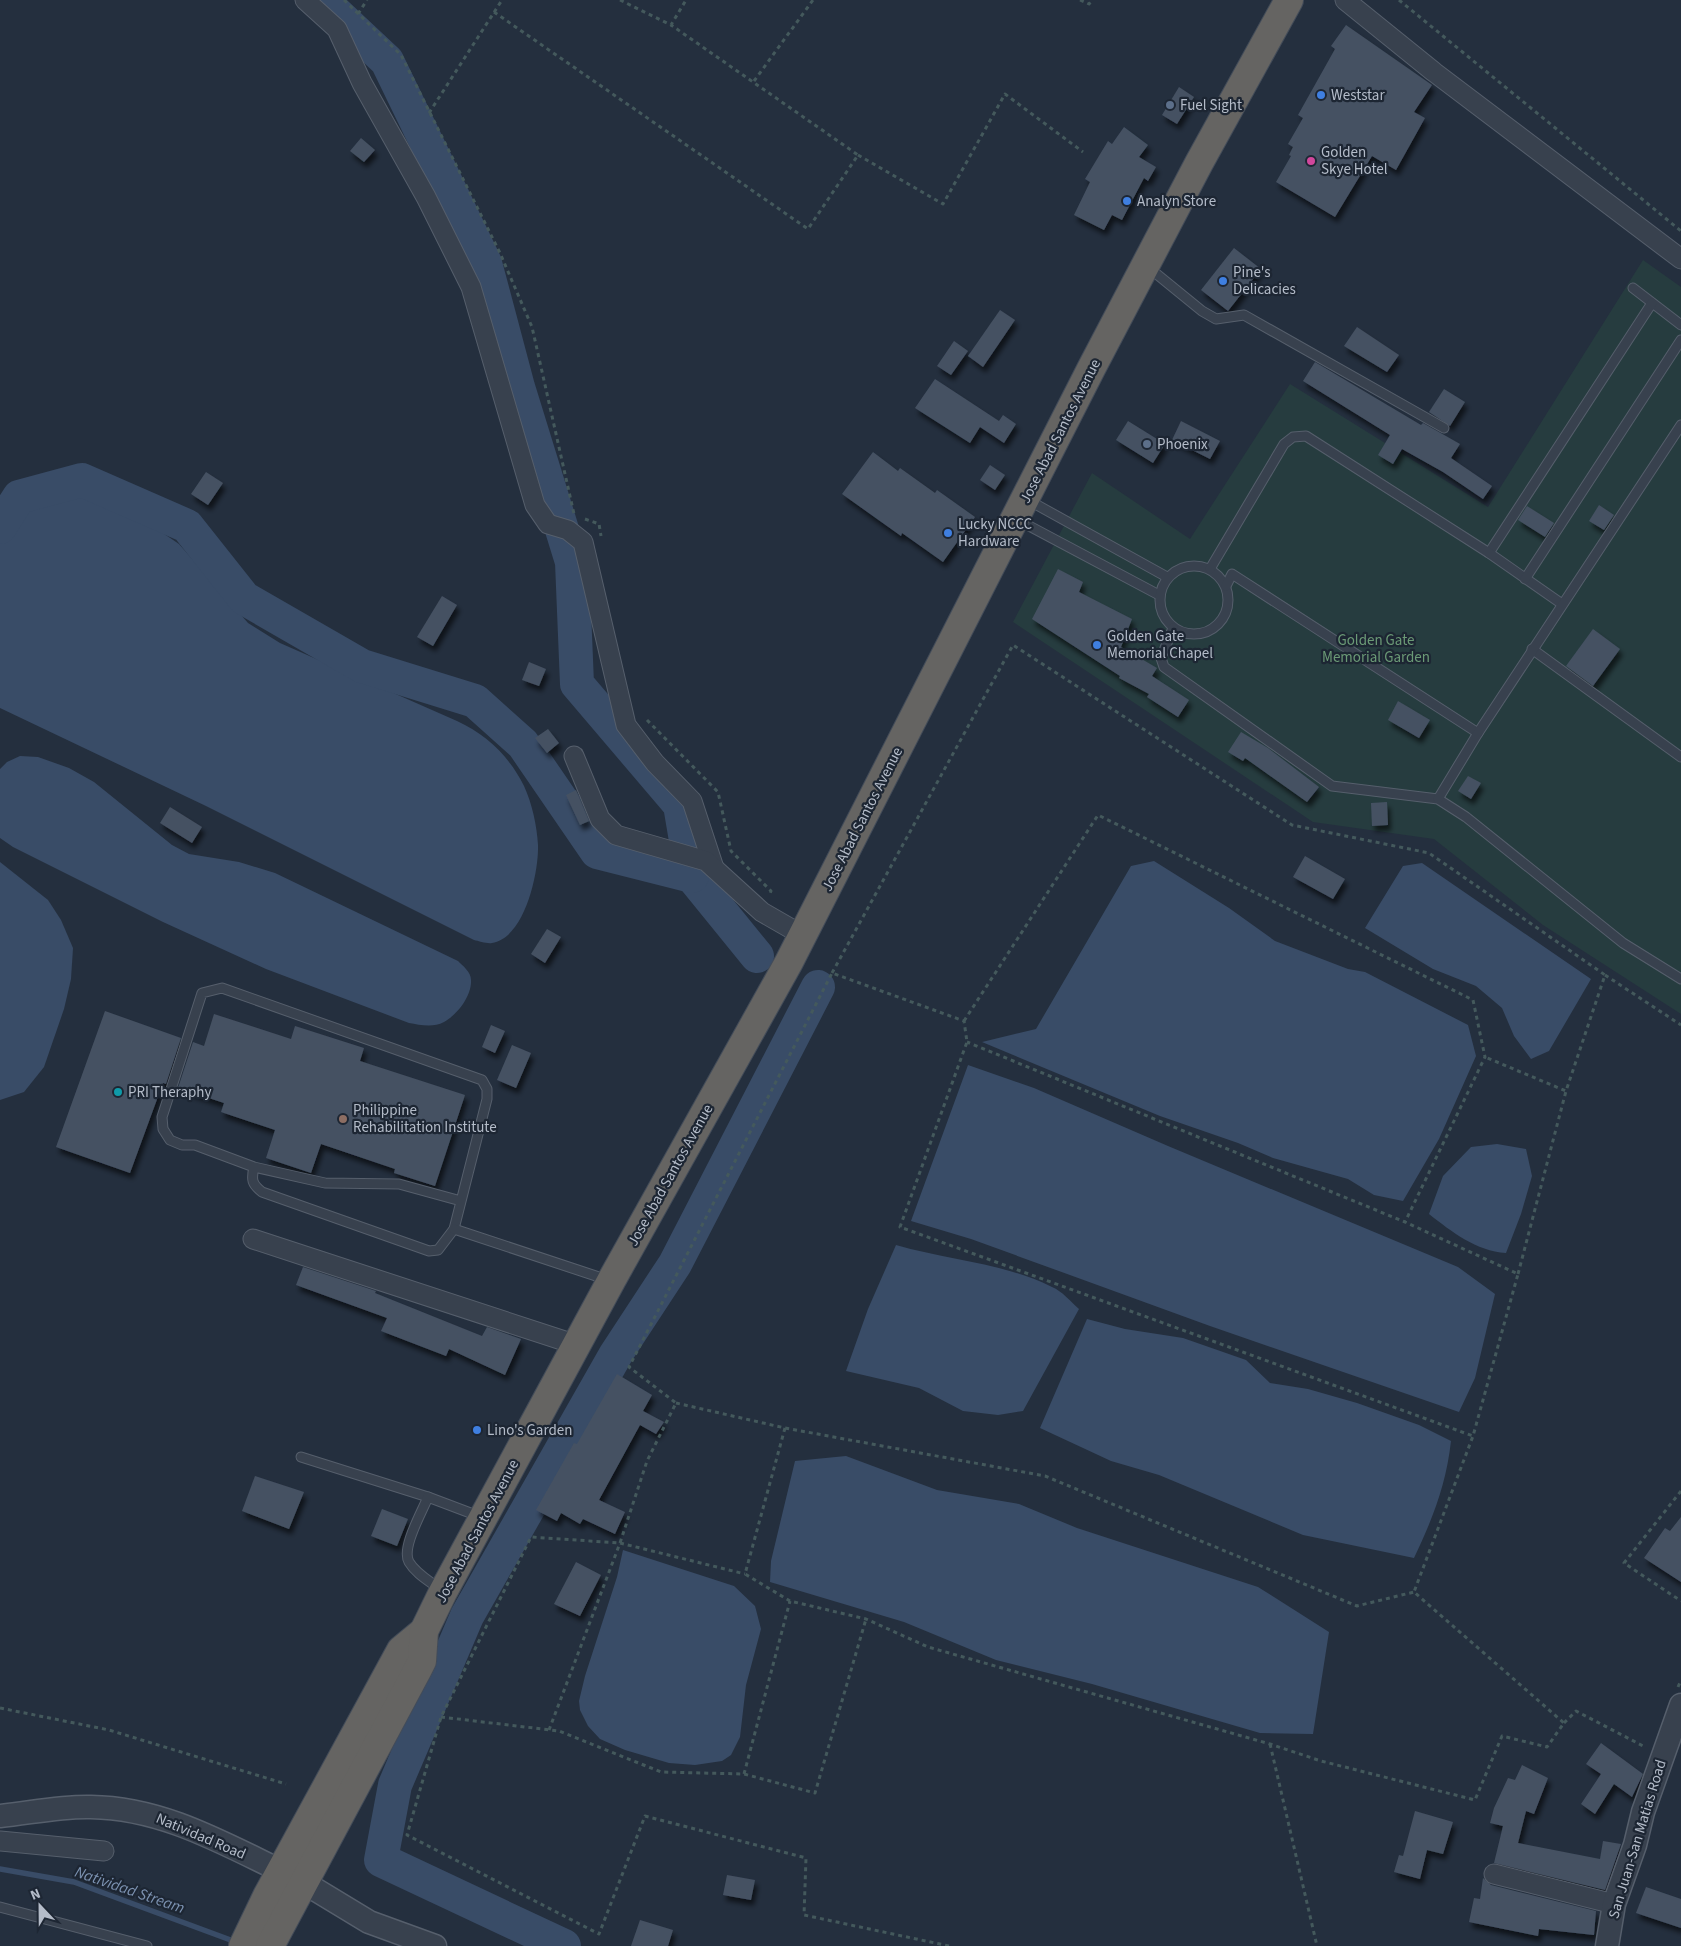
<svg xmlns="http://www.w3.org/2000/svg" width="1681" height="1946" font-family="'Source Sans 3',sans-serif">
<defs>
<filter id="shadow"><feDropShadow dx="3" dy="5.5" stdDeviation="2.5" flood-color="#0009"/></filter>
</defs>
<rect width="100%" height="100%" fill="#242f3e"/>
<!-- green -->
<path fill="#263c3f" d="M1643 260 1681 287V1014L1543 925 1434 839 1313 822 1013 622 1092 473 1190 539 1290 384 1488 507Z"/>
<!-- water -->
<g fill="#394c67">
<path d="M78 492 100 499 151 525 179 544 248 623 280 643 457 721C487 735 509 756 524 786 532 803 537 826 538 845 539 872 525 938 492 943 487 944 479 941 474 940L206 806 0 708V542L22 514 39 501 58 494Z"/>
<path d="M20 756 38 757 69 768 94 782 172 845 189 854 239 862 275 873 458 961C463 966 471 972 471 980 472 996 457 1015 444 1022 433 1028 420 1025 409 1023L266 969 163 922 13 847 0 838V769L7 762Z"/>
<path d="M1154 861 1229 908 1275 941 1348 969 1365 972 1468 1025 1476 1056 1439 1139 1403 1201 1374 1195 1348 1179 1273 1158 1238 1143 1160 1116 982 1042 1036 1029 1131 866Z"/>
<path d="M0 862 48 900 61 920 73 948 71 979 64 1009 44 1067 24 1092 0 1100Z"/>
<path d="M1422 863 1591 979 1549 1051 1531 1059 1514 1036 1502 1008 1476 986 1433 969 1365 928 1403 866Z"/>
<path d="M968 1065 1034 1088 1168 1146 1458 1267 1495 1294 1475 1378 1459 1412 1210 1326 971 1239 911 1221Z"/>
<path d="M1497 1144 1526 1149 1532 1176 1521 1214 1506 1253C1476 1251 1452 1232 1429 1214L1443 1176 1471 1147Z"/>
<path d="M896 1245C948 1260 1004 1263 1052 1287 1062 1291 1071 1302 1079 1309L1023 1411 998 1415 963 1411 919 1388 846 1371 868 1309Z"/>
<path d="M1087 1319 1125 1329 1183 1338 1246 1360 1270 1383 1308 1389 1357 1403 1419 1425 1451 1441C1446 1485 1433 1518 1414 1558L1303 1535 1159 1475 1111 1461 1040 1428Z"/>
<path d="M846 1456 937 1490 1019 1504 1077 1528 1258 1587 1329 1632 1313 1734 1260 1733 1092 1684 996 1660 904 1622 770 1582 771 1561 795 1461Z"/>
<path d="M623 1550 734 1586 755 1606 761 1629 746 1685 740 1737 731 1755 722 1761 695 1765 669 1763 625 1750 600 1739 588 1726 580 1710 579 1701 585 1676 617 1577Z"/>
</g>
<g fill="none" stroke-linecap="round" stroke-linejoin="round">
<!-- stream -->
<path stroke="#394c67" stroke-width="5.5" d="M0 1869 74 1882 236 1942"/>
<!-- river -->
<g stroke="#394c67" stroke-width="34">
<path d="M322 0 387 61 485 263 518 387 572 562 577 684 680 805 692 876 757 956"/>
<path d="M0 527 19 497 82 480 187 526 244 598 362 666 475 701 523 744 597 852 692 876"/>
<path d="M564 1946 381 1860 395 1785 467 1616 616 1354 675 1264 818 987"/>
</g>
</g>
<!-- building -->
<g fill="#455162" filter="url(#shadow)">
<path d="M1346 25 1432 85 1414 112 1425 118 1396 170 1372 156 1335 217 1276 182 1291 156 1289 155 1293 147 1288 144 1303 118 1298 115 1335 49 1331 46Z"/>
<path d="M1179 87 1194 97 1177 124 1162 115Z"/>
<path d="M1124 127 1148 145 1139 157 1156 167 1148 181 1144 178 1122 220 1112 215 1104 230 1074 215 1090 182 1085 179 1108 141 1112 144Z"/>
<path d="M361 138 375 150 364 162 350 151Z"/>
<path d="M1234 248 1261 269 1228 311 1201 290Z"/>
<path d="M1000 310 1015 320 983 367 968 356Z"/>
<path d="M1357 327 1399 355 1387 372 1344 346Z"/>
<path d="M954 341 968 351 951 375 937 366Z"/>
<path d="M1315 362 1421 425 1423 423 1460 444 1451 458 1492 486 1483 499 1443 472 1402 449 1393 464 1378 455 1390 435 1303 381Z"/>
<path d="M935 379 999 421 1003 415 1016 424 1004 443 980 427 970 443 915 408Z"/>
<path d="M1444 389 1465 402 1450 426 1429 412Z"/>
<path d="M1128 421 1165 444 1153 463 1116 440Z"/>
<path d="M1181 421 1220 441 1210 459 1172 440Z"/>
<path d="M873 452 898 471 900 468 935 493 937 490 975 517 943 562 902 533 901 536 842 494Z"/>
<path d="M990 465 1005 475 995 490 980 480Z"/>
<path d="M206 472 223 483 208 505 191 494Z"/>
<path d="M1599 505 1614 515 1604 530 1589 521Z"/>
<path d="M1527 506 1554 523 1545 537 1518 520Z"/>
<path d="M1058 569 1083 582 1079 592 1132 619 1121 647 1157 668 1152 676 1189 700 1178 717 1147 697 1149 694 1119 678 1120 676 1032 619Z"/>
<path d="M442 596 457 605 433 646 417 637Z"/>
<path d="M1593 629 1620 649 1593 686 1566 666Z"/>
<path d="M529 662 546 669 539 686 522 680Z"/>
<path d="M1398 701 1430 720 1419 738 1388 720Z"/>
<path d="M548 729 559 743 547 753 535 738Z"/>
<path d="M1241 732 1268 748 1319 787 1307 802 1245 758 1243 761 1228 752Z"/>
<path d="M1468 776 1481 783 1471 799 1458 791Z"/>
<path d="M576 790 589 821 580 825 566 795Z"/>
<path d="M1387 802 1388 825 1372 826 1371 803Z"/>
<path d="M170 807 202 827 192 843 160 823Z"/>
<path d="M1305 856 1345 879 1333 899 1293 877Z"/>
<path d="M547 929 561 937 545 963 531 954Z"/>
<path d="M105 1011 181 1038 166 1084 163 1083 130 1173 56 1147Z"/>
<path d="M214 1014 291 1039 295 1026 364 1048 360 1061 465 1095 435 1186 394 1173 395 1169 321 1144 311 1173 266 1158 275 1130 221 1112 224 1103 178 1088 193 1042 204 1046Z"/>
<path d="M491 1025 505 1031 495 1053 482 1047Z"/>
<path d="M512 1045 531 1053 516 1088 497 1080Z"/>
<path d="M303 1267 376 1291 375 1293 482 1336 487 1327 521 1339 505 1375 449 1349 446 1356 381 1331 387 1318 296 1285Z"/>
<path d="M617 1374 652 1395 643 1411 664 1422 656 1434 640 1425 599 1500 625 1512 615 1534 583 1519 580 1524 561 1513 557 1521 536 1510 574 1443 577 1444Z"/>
<path d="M255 1476 304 1492 289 1529 242 1511Z"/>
<path d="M382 1509 408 1519 397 1546 371 1536Z"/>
<path d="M1681 1517V1582L1644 1558 1665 1528 1670 1531Z"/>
<path d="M576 1562 601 1575 580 1616 554 1604Z"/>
<path d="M1601 1743 1643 1774 1632 1797 1614 1784 1595 1814 1581 1804 1601 1774 1586 1764Z"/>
<path d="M1522 1765 1548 1778 1534 1814 1526 1811 1518 1843 1600 1859 1603 1841 1621 1844 1605 1890 1494 1863 1503 1826 1490 1823 1494 1808 1508 1778 1515 1780Z"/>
<path d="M1415 1811 1453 1822 1443 1854 1427 1850 1420 1879 1394 1872 1399 1855 1403 1856Z"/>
<path d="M727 1875 755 1880 751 1900 723 1895Z"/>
<path d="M1483 1878 1491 1885 1596 1911 1594 1935 1539 1929 1538 1936 1469 1922 1474 1898 1480 1899Z"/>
<path d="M1646 1887 1681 1899V1928L1636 1913Z"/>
<path d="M640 1920 673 1930 668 1946H631Z"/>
</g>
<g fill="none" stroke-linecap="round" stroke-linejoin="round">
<defs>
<g id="service">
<path d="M1148 267 1202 311 1216 319 1244 315 1444 428"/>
<path d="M1633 288 1681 325"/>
<path d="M1028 500 1167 577"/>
<path d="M1018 520 1159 595"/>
<path d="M1489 553 1652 303"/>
<circle cx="1194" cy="600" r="34"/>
<path d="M1210 569 1284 444 1293 437 1306 436 1489 553 1562 604"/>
<path d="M1525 579 1681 340"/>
<path d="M1226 586 1232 574 1478 733"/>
<path d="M1173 628 1161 658 1164 667 1332 786 1438 799 1466 817 1623 943 1681 979"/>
<path d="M1532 649 1681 757"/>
<path d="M1438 799 1478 733 1681 425"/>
<path d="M254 1167C251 1180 252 1184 262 1192L429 1251 438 1250 454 1229 487 1099V1089L482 1080 222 988 202 993 162 1117 163 1129 170 1140 182 1145H195L254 1167 325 1183 399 1184 461 1201"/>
<path d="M454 1229 608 1280"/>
<path d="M301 1457 428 1497"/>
<path d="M441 1590C431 1582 416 1574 409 1562 401 1548 422 1512 428 1497L481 1517"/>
<path d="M0 1907 147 1946"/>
</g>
<g id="minor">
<path d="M305 0 337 29 362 83 426 197 471 287 535 505 548 524 568 530 583 542 626 725 655 763 692 801 714 868"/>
<path d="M1345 0 1434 72 1681 259"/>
<path d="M574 756 600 819 616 835 706 861 762 912 802 935"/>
<path d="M253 1239 577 1345"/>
<path d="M0 1841 104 1851"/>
<path d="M1494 1874 1614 1904"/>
</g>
<g id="tertiary">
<path d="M0 1816C30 1813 61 1806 91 1807 161 1808 219 1841 281 1871"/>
<path d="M303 1882 369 1922 435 1946"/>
<path d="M1607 1946 1614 1904 1635 1845 1643 1812 1681 1705"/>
</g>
<g id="trunk">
<path d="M243 1946 267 1896 401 1650 424 1631"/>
<path d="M270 1946 417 1671 422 1661 424 1631 443 1592 611 1281 789 962 1091 369 1199 163 1289 0"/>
</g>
</defs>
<!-- service casing -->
<use href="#service" stroke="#565f6c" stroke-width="11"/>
<!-- minor casing -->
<use href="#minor" stroke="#565f6c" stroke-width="21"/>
<!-- tertiary casing -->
<use href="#tertiary" stroke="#565f6c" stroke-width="25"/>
<!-- trunk casing -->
<use href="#trunk" stroke="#434c59" stroke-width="30"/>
<!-- path -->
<g stroke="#44595c" stroke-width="3" stroke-dasharray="4 4" stroke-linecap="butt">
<path d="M344 0 401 55 500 253 532 327 574 514"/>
<path d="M620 0 671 25 686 0"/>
<path d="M1080 0 1089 4 1092 0"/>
<path d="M1399 0 1681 231"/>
<path d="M494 12 808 229 858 155 671 25"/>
<path d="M358 14 367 0"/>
<path d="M754 81 813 0"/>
<path d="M429 113 502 0"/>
<path d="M858 155 943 204 1005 94 1083 152"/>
<path d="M585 519 599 524 601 536"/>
<path d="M647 720 718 792 731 851 771 891 769 896"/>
<path d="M832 973 1013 645 1292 825 1429 853 1605 975 1566 1091 1485 1057"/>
<path d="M1605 975 1681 1025"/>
<path d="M964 1021 1098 815 1473 1000 1485 1057 1405 1222"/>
<path d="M1518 1274 1566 1091"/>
<path d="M676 1403 785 1428 1045 1476 1357 1606 1414 1592"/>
<path d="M785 1428 745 1574 790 1601 866 1619 928 1647 1270 1744 1321 1761 1475 1800 1502 1736 1547 1747 1564 1723 1414 1592 1473 1436 1518 1274 1405 1222 967 1042"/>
<path d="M1681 1491 1624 1563 1681 1601"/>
<path d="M1678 1687 1681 1680"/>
<path d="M0 1708 109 1730 286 1784"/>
<path d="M441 1717 559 1731 661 1772 744 1774 815 1793 866 1619"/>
<path d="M1564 1723 1576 1711 1645 1747"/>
<path d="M549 1730 620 1543 745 1574"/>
<path d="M1270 1744 1317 1946"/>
<path d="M744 1774 790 1601"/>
<path d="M949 1946 804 1915 806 1858 645 1816 599 1934 407 1835 441 1717 531 1537 620 1543 647 1461 676 1403 629 1367 832 973 964 1021 967 1042 900 1227 1473 1436"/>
</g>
<!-- service -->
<use href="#service" stroke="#38414e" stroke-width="9"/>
<!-- minor -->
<use href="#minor" stroke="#38414e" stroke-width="19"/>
<!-- tertiary -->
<use href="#tertiary" stroke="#38414e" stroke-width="22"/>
<!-- trunk -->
<use href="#trunk" stroke="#656462" stroke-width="28"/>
</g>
<!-- markers -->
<g fill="#3f7fe0" stroke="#1d2633" stroke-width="2">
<circle cx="1321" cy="95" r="5"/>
<circle cx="1127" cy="201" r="5"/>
<circle cx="1223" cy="281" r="5"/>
<circle cx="948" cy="533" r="5"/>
<circle cx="1097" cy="645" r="5"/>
<circle cx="477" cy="1430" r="5"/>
</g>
<g fill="#5c6f8a" stroke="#1d2633" stroke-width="2">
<circle cx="1170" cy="105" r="5"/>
<circle cx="1147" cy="444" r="5"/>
</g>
<circle fill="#d1479c" stroke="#1d2633" stroke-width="2" cx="1311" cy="161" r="5"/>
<circle fill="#0f9aa8" stroke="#1d2633" stroke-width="2" cx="118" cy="1092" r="5"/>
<circle fill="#8d6e63" stroke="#1d2633" stroke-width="2" cx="343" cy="1119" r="5"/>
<g text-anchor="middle" stroke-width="4.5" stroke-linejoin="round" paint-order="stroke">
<!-- poi labels -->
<g font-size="15" fill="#b4bcc9" stroke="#1d2633" text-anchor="start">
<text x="1331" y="100">Weststar</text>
<text x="1180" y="110">Fuel Sight</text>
<text x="1321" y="157">Golden<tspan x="1321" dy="17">Skye Hotel</tspan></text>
<text x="1137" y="206">Analyn Store</text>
<text x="1233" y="277">Pine's<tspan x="1233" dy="17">Delicacies</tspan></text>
<text x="1157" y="449">Phoenix</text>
<text x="958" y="529">Lucky NCCC<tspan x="958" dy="17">Hardware</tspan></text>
<text x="1107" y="641">Golden Gate<tspan x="1107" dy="17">Memorial Chapel</tspan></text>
<text x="128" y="1097">PRI Theraphy</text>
<text x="353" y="1115">Philippine<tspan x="353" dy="17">Rehabilitation Institute</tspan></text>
<text x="487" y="1435">Lino's Garden</text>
</g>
<!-- street labels -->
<g font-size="15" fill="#b4bcc9" stroke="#1d2633">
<text transform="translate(1060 431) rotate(-63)" y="5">Jose Abad Santos Avenue</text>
<text transform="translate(862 819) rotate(-63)" y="5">Jose Abad Santos Avenue</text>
<text transform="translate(670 1175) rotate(-61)" y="5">Jose Abad Santos Avenue</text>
<text transform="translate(477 1531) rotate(-62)" y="5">Jose Abad Santos Avenue</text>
<text transform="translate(201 1836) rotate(23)" y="5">Natividad Road</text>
<text transform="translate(1637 1839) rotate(-73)" y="5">San Juan-San Matias Road</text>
</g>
<!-- park labels -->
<g font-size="15" fill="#6b9a76" stroke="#1d2633">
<text x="1376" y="645">Golden Gate<tspan x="1376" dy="17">Memorial Garden</tspan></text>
</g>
<!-- water labels -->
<g font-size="16" font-style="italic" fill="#7c92b1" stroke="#1d2633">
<text transform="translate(130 1889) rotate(19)" y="6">Natividad Stream</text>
</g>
</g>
<!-- north arrow -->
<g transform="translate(40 1906) rotate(338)" stroke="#1d2633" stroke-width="4" paint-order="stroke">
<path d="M0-4L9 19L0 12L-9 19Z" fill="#b4bcc9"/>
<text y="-8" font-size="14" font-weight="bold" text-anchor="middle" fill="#b4bcc9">N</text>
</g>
</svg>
